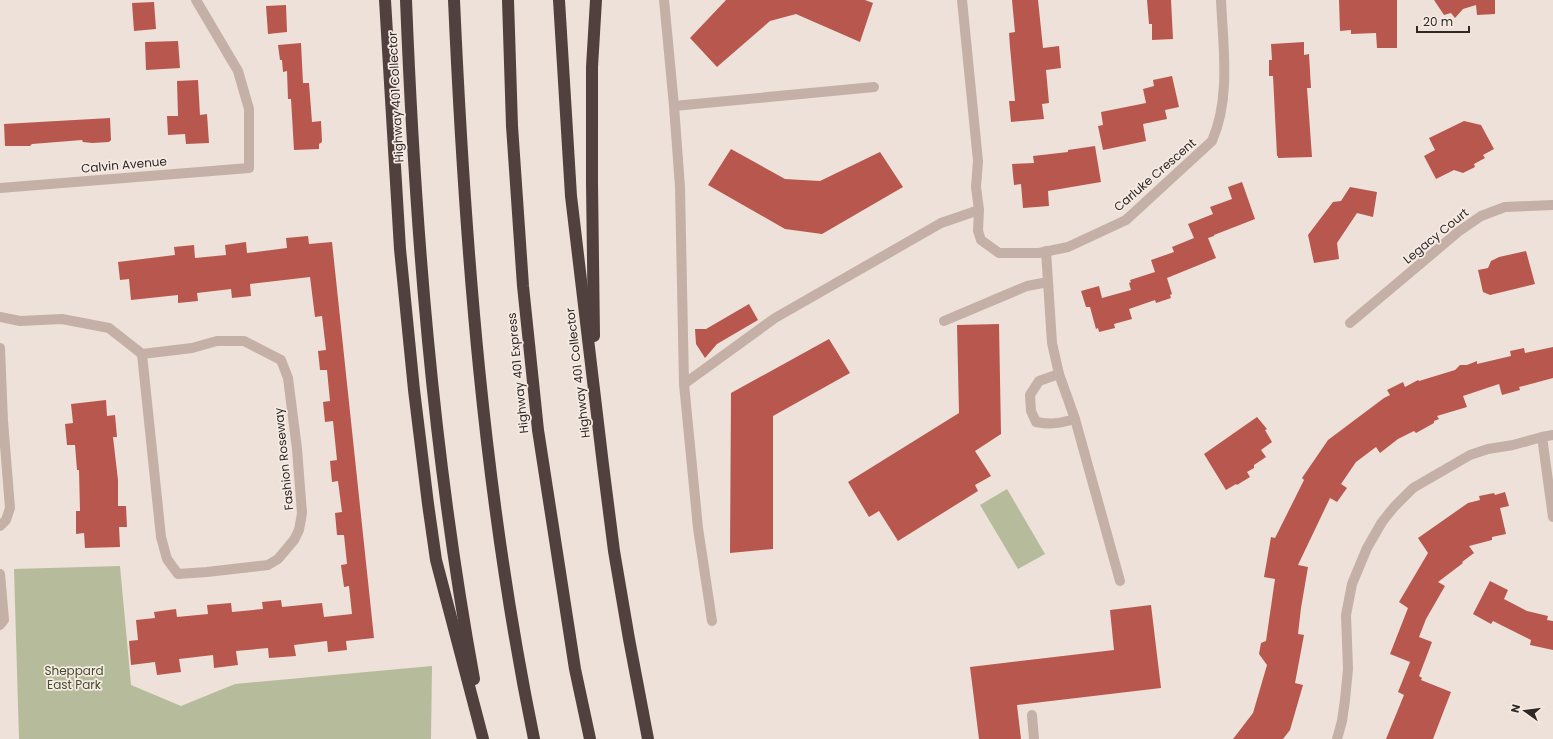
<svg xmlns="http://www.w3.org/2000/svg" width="1553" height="739" font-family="Poppins,sans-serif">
<rect width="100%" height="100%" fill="#eee1d9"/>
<!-- green -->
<g fill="#b5bb9b">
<path d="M1007 489 1045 554 1018 569 980 505Z"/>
<path d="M120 566 131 685 181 706 235 684 432 666 431 739H19L14 569Z"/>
</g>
<!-- building -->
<g fill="#b8574d">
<path d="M726 0H865L873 3 860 42 796 14 770 21 717 67 690 38Z"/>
<path d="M1012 0H1038L1043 48 1059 46 1061 68 1046 70 1049 103 1042 104 1044 119 1011 122 1009 101H1015L1010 47 1009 33 1015 32Z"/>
<path d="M1147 0H1171L1173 39 1152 40V24H1149Z"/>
<path d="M1339 0H1397V48H1377L1376 33 1351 34V30L1340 31Z"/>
<path d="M1434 0H1495V14L1477 15 1476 5 1463 9 1455 18 1451 13 1444 15Z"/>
<path d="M154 2 156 29 134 31 132 3Z"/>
<path d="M286 5 287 32 268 34 266 6Z"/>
<path d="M178 41 180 68 146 70 145 42Z"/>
<path d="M1304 42V55L1309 54 1311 88H1307L1312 157 1278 158V156H1277L1273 76H1269V60H1272L1271 44Z"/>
<path d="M301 43 303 83H309L312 122 321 121 322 142 319 144V149L294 150 291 99H288L287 71 283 72 282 60H280L278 45Z"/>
<path d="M1172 76 1179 107 1165 110 1167 119 1143 124 1146 141 1103 150 1098 126 1103 125 1101 112 1146 103 1143 89 1154 86 1153 80Z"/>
<path d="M198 80 200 115 207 114 209 143 186 144 185 134 168 135 167 116H178L177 81Z"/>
<path d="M110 118 111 140 109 142 92 143 83 142 82 140 32 144 30 146H5L4 124Z"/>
<path d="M1464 121 1481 125 1494 149 1483 155 1485 158 1474 164 1475 167 1463 173 1454 170 1436 179 1424 156 1435 150 1429 138Z"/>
<path d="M1095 146 1101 182 1048 191 1049 206 1023 208 1021 184 1014 185 1012 164 1034 163 1033 156 1068 152V150Z"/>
<path d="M731 149 785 179 820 181 880 152 903 187 822 234 785 229 708 185Z"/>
<path d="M1242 182 1255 219 1214 235V236L1208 238 1216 258 1167 278 1172 294 1170 295 1171 298 1156 303 1155 300 1129 309 1132 319 1114 324 1115 328 1099 332 1098 328 1096 329 1090 307H1086L1081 291 1099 286 1102 298 1131 290 1129 283 1131 282 1130 280 1155 272 1151 260 1174 252 1172 247 1194 238 1188 224 1213 214 1210 207 1232 199 1228 187Z"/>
<path d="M1350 187 1377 192 1373 217 1357 213 1337 243 1339 259 1314 263 1308 235 1333 202 1341 201Z"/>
<path d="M308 236 309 244 332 242 374 638 346 641 347 650 328 652 327 641 294 645 296 656 269 658 268 648 236 651 238 665 214 668 213 655 179 659 181 672 157 675 155 662 131 665 129 641 138 640 136 620 155 618 154 612 176 609 177 617 208 614 207 605 231 603 232 612 263 609 262 602 281 600 282 607 322 603 324 617 352 614 349 586 344 587 341 565 347 564 344 535H337L335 513 342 512 338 481 332 482 330 461 337 460 333 421 325 422 323 402 330 401 327 370H320L318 351 326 350 322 316 315 317 310 277 250 284 251 296 232 298 231 289 197 293 198 301 178 303V295L131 300 129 279 120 280 118 262 175 255 174 247 194 245 195 258 226 255 225 245 246 242 247 253 287 248 286 238Z"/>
<path d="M1526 251 1535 284 1490 295 1483 292 1478 270 1488 268 1491 261 1499 257Z"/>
<path d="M749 304 758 320 717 344 705 358 696 344 695 329H706Z"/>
<path d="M999 324 1001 434 975 451 991 476 975 485 978 491 898 541 879 511 869 517 848 482 959 413 957 325Z"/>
<path d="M829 339 850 373 773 416V549L730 553 731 393Z"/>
<path d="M1553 347V378L1527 385 1519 387 1520 390 1502 395 1499 384 1463 396 1467 407 1437 416 1439 419 1434 421V423L1416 433 1414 431 1398 439 1380 453 1376 447 1356 462 1341 484 1347 488 1337 502 1330 498 1298 565 1308 567 1301 608 1298 634 1304 635 1295 683 1303 685 1290 730 1283 739H1233L1253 713 1267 665 1259 654 1261 643 1266 641 1275 579 1264 577 1271 537 1275 538 1304 480 1302 478 1328 440 1384 398 1390 395 1387 390 1403 382 1405 387 1418 380 1419 381 1455 370 1460 365H1467L1477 361V364L1511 356 1510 351 1524 348 1525 353Z"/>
<path d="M106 400 107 416 115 415 117 437H113L118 480V506H126L127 527H119L120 547 85 548 84 533 76 534V511H80L79 470H77L75 445H67L65 424 73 423 71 404Z"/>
<path d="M1257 417 1267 429 1265 430 1272 442 1261 450 1266 457 1254 465V468L1247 472 1250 477 1237 485 1236 484 1226 490 1204 454Z"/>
<path d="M1505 492 1509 506 1500 508 1506 534 1492 537V540L1469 546 1474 553 1462 562 1463 563 1438 582 1445 586 1426 619 1419 637 1432 642 1419 676 1422 678 1421 680 1451 692 1433 739H1386L1404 695 1398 692 1410 662 1390 654 1408 608 1399 602 1428 553 1418 538 1468 503 1480 500 1479 496 1494 493 1495 495Z"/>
<path d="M1490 581 1508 590 1504 599 1527 611 1548 616 1547 620 1553 621V650L1530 645 1531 640 1493 621 1491 624 1473 614Z"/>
<path d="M1151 605 1161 688 1017 705 1021 739H979L970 667 1114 650 1110 610Z"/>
</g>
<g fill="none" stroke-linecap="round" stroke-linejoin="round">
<!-- minor -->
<g stroke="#c4b0a7" stroke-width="10">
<path d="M664 0 674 106 680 187 684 384 698 528 712 621"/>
<path d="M962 0 978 161 976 187 979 210 978 231 981 240 999 253H1039L1068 247 1126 220 1212 141C1231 98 1223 46 1221 0"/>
<path d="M674 106 874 87"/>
<path d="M0 188 249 168V109L238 71 196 0"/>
<path d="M1046 251 1052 343 1059 374 1075 419 1120 581"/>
<path d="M0 317 20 321 62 319 109 328 142 354 192 348 217 341H244L281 360 288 378 297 449 302 513 299 530 294 540 278 559 268 565 207 572 178 574 167 559 161 537 142 354"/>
<path d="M944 321 1027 286 1048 282"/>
<path d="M1350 323 1458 232 1481 216 1505 207 1553 205"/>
<path d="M0 348 3 421 10 508 6 520 0 526"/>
<path d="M1059 374 1039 381 1030 395 1031 411 1036 422C1051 425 1061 423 1075 419"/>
<path d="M684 384 775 318 941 223 979 210"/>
<path d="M1542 437 1553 517"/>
<path d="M0 574 4 620 0 625"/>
<path d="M1032 715 1034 739"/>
<path d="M1337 739 1342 721 1345 700 1348 669 1346 615 1352 584 1367 548 1382 522 1394 507 1413 488 1470 455 1488 449 1513 445 1542 437 1553 435"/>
</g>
<!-- highway -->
<g stroke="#51413e" stroke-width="12">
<path d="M385 0 400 249 414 390 428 504 436 560 483 739"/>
<path d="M406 0C415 228 433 454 474 679"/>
<path d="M454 0C465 248 484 496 534 739"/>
<path d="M508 0 512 126 523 286 538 430 575 669 590 739"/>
<path d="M559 0 571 196 603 465 614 551 629 639 648 739"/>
<path d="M594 336 592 183V67L596 0"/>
</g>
</g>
<g text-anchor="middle" stroke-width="3.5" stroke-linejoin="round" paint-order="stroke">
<!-- street labels -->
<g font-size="12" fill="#312826" stroke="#f6ebe4">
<text transform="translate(396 97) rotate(-93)" y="4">Highway 401 Collector</text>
<text transform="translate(124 165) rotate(-5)" y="4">Calvin Avenue</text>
<text transform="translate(1155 175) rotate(-41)" y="4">Carluke Crescent</text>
<text transform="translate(1436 236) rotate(-39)" y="4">Legacy Court</text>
<text transform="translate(518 373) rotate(-96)" y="4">Highway 401 Express</text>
<text transform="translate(578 373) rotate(-97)" y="4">Highway 401 Collector</text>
<text transform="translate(284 459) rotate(-96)" y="4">Fashion Roseway</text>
</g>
<!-- park labels -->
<g font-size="12" fill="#464d2d" stroke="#f6ebe4">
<text x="74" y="675">Sheppard<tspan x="74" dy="14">East Park</tspan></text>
</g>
</g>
<!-- north arrow -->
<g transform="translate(1525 711) rotate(284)" stroke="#f6ebe4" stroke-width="3" paint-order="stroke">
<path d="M0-3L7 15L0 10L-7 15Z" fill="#312826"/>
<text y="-6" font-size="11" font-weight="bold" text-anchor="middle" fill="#312826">N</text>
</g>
<!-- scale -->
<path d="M1417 26v6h52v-6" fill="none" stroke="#312826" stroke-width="2"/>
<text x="1423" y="26" font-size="12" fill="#312826" stroke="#f6ebe4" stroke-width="3" paint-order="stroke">20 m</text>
</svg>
